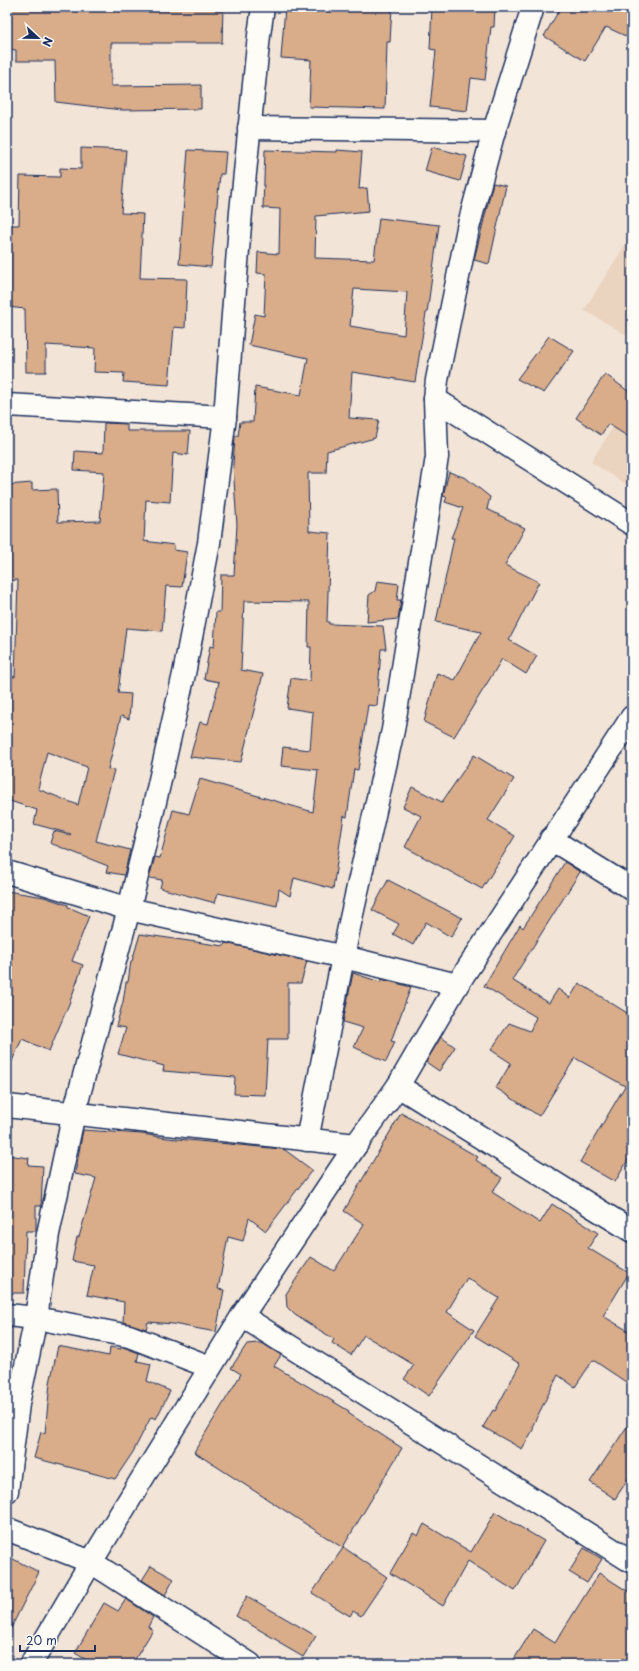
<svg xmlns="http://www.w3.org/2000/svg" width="639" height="1671" font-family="'Playpen Sans',sans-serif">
<rect width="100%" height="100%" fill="#f2e4d6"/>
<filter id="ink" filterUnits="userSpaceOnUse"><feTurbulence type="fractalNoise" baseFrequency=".025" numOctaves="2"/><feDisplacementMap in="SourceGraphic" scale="8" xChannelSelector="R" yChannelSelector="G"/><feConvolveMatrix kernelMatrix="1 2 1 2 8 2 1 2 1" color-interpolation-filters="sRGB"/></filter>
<g filter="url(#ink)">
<!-- built -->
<g fill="#ead3bf">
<path d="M632 234V338L584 310Z"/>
<path d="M632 398V488L591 462Z"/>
</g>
<!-- building -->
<g fill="#d9ac8a" stroke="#1b2f5e" fill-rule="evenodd">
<path d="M7 7H223L222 43H111V86L201 85V109L122 110 56 102 55 61H16V50L7 49Z"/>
<path d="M285 7H323L351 9V7H392L390 42H387L385 109 309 107 311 60 281 58Z"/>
<path d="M432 7H495L494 27H491L485 80 471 78 467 111 430 107 436 50 430 49Z"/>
<path d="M561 7H632V39L606 27 585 61 544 36Z"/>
<path d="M432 147 467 156 460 181 425 171Z"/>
<path d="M81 148 126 150 121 213 143 214 140 278 187 279 185 328 174 327 169 385 123 382 124 373 94 372 95 348 46 345V372H26L25 309 7 307V225H19L20 176 60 177V168L81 169Z"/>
<path d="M188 150 226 152 224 174H220L211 267 179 264Z"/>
<path d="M265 150 337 152V150L362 152 359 189 367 188 369 211 316 216 315 258 374 260 379 218 439 225 427 313H426L415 382 352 372 349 418 379 420 375 438 327 451 326 473H308L309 531 330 533 327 622H329V624L383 626 386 649H381L377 706 368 705 358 770 354 769 347 817 344 816 333 889 294 878 290 896 279 889 277 906 218 893 215 903 160 888 162 880 149 878 155 857 160 858 173 810 189 814 200 779 313 812 318 770 281 766 283 747 310 750 313 712 287 708 291 678 310 681 311 647H308L309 602 244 601 241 670 263 674 241 762 190 757 200 722 208 724 219 682 204 679 210 646 214 647 216 612H220L221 575H234L237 525 233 465 235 436H238L240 422H253L255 387 301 395 308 358 249 345 255 314 264 316 266 274 257 273 258 252 279 254 280 209 263 208ZM354 289 407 292 404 335 350 326Z"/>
<path d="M493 183 506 186 489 264 474 260Z"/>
<path d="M549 336 574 351 544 393 517 379Z"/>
<path d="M605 374 632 394V439L608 424 601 435 576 418Z"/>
<path d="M104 423 127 424V431H190L188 455 173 453 170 502 146 500 144 541 174 545V550L187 552 182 587 166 586 162 631 126 628 118 693 131 694 129 719 121 716 108 769 114 770 96 841 130 850 124 875 106 872 108 866 50 843 54 831 70 835 71 834 34 824 37 810 7 800V699L9 676 15 677 18 580H8V540H9L7 485 32 483V490L57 489 58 522 100 521 104 472 74 470 75 451 103 453ZM47 752 87 767 78 805 38 789Z"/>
<path d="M449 472 466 478 490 497 487 509 525 528 505 565 539 582 509 640 537 656 526 674 502 659 454 737 424 722 437 673 455 680 481 632 436 622 454 538H451L463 508 445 502 447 497 443 496Z"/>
<path d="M377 581 399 584 397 600H401L398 619 367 622 369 595 375 591Z"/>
<path d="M474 755 514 779 488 820 515 836 482 889 405 847 421 816 403 807 412 787 442 802Z"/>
<path d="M565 862 580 872 512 980 549 1003 558 989 570 998 579 983 632 1016V1153L615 1182 580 1162 625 1086 575 1058 539 1116 496 1088 511 1063 491 1050 509 1023 530 1031 536 1017 484 986 520 925 523 928Z"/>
<path d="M388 880 462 918 451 937 426 922 413 945 393 934 399 924 372 910Z"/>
<path d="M7 891 44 897 68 905V907L89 916 72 961 83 965 69 1004 49 1051 22 1039 7 1072Z"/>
<path d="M140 934 224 946 225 943 307 961 301 983H288V1039H268L265 1095 234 1094 235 1077 163 1071 164 1066 118 1054 126 1028 116 1026 123 1002 126 982H128L131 961H132Z"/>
<path d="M353 973 380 982 381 979 411 987 391 1041 395 1042 386 1062 354 1047 363 1028 343 1022Z"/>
<path d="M441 1037 455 1047 439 1071 426 1062Z"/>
<path d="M401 1113 478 1157 476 1160 502 1178 492 1192 540 1223 552 1204 598 1233 588 1248 629 1273 603 1316 632 1333V1386L593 1360 575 1387 558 1375 532 1427 534 1428 522 1449 483 1427 493 1410 495 1411 520 1364 475 1336 499 1298 467 1278 447 1312 474 1330 429 1396 404 1379 414 1365 364 1335 351 1355 332 1343 334 1339 295 1315 287 1307 286 1294 311 1257 334 1271 364 1224 344 1211Z"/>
<path d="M83 1130 142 1134 167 1138 281 1149 285 1150 312 1170 266 1231 249 1218 243 1241 228 1237 218 1289 224 1290 216 1332 173 1324 148 1322 146 1329 123 1322 124 1302 87 1295 94 1265 72 1261 77 1237H79L96 1178 75 1174Z"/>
<path d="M7 1155 29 1158 28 1165 43 1166 41 1206H36V1231H26L24 1293H7Z"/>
<path d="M257 1343H262L281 1355 274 1366 349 1411 348 1413 402 1448 343 1547 387 1577 361 1616 353 1611 350 1616 312 1593 343 1548 194 1452 241 1374 231 1368 247 1344Z"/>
<path d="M58 1346 109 1356 110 1347 121 1349V1347L126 1348 139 1353 137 1361 151 1364 147 1381 170 1391 156 1419 151 1417 133 1452 115 1479 34 1458 41 1432 45 1433 50 1383Z"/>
<path d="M632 1419V1473L615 1499 590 1482Z"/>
<path d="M495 1512 544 1541 515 1591 468 1561 443 1606 390 1573 413 1533 418 1536 424 1524 471 1552Z"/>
<path d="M584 1548 602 1559 587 1583 569 1572Z"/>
<path d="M7 1556 39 1572 7 1636Z"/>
<path d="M151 1566 174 1579 165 1595 142 1580Z"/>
<path d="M599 1573 632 1594V1664H511L533 1629 555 1643Z"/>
<path d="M247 1596 316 1636 303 1657 279 1643 280 1642 236 1616Z"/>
<path d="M126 1599 153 1617 148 1627 153 1630 132 1664H93L75 1653 104 1603 118 1611Z"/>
</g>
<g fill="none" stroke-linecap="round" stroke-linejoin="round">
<defs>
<g id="street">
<path d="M249 128 494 131"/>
<path d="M435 399 632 524"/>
<path d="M7 405 225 417"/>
<path d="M551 839 632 889"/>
<path d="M7 872 129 909 344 957 457 985"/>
<path d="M398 1086 632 1231"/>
<path d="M7 1106 356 1145"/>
<path d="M307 1140 348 932 393 730 437 457 435 399 437 380 468 228 494 131 533 7"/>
<path d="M7 1315 36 1318 129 1336 210 1367"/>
<path d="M242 1316 632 1562"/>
<path d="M7 1491 18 1404 36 1318 48 1234 74 1113 129 909 155 802 184 674 209 543 225 417 241 212 259 35 263 7"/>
<path d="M7 1529 91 1562 250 1664"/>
<path d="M31 1664 91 1562 242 1316 356 1145 398 1086 457 985 632 717"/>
</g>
</defs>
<!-- street casing -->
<use href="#street" stroke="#1b2f5e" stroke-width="25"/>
<!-- street -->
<use href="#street" stroke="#fdfcf7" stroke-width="22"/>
</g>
</g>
<!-- margin -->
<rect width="639" height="1671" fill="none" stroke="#fdfcf7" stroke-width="24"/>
<rect x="12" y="12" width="615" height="1647" fill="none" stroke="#1b2f5e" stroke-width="1.5" filter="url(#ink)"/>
<!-- north arrow -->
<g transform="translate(38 38) rotate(112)" stroke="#fdfcf7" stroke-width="3" paint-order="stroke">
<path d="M0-3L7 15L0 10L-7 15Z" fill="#1b2f5e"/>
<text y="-6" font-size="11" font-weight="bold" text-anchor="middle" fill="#1b2f5e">N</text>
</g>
<!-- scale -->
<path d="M20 1645v6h75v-6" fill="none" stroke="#1b2f5e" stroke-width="2"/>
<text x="26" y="1645" font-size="12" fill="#1b2f5e" stroke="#fdfcf7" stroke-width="3" paint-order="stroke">20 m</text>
</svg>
